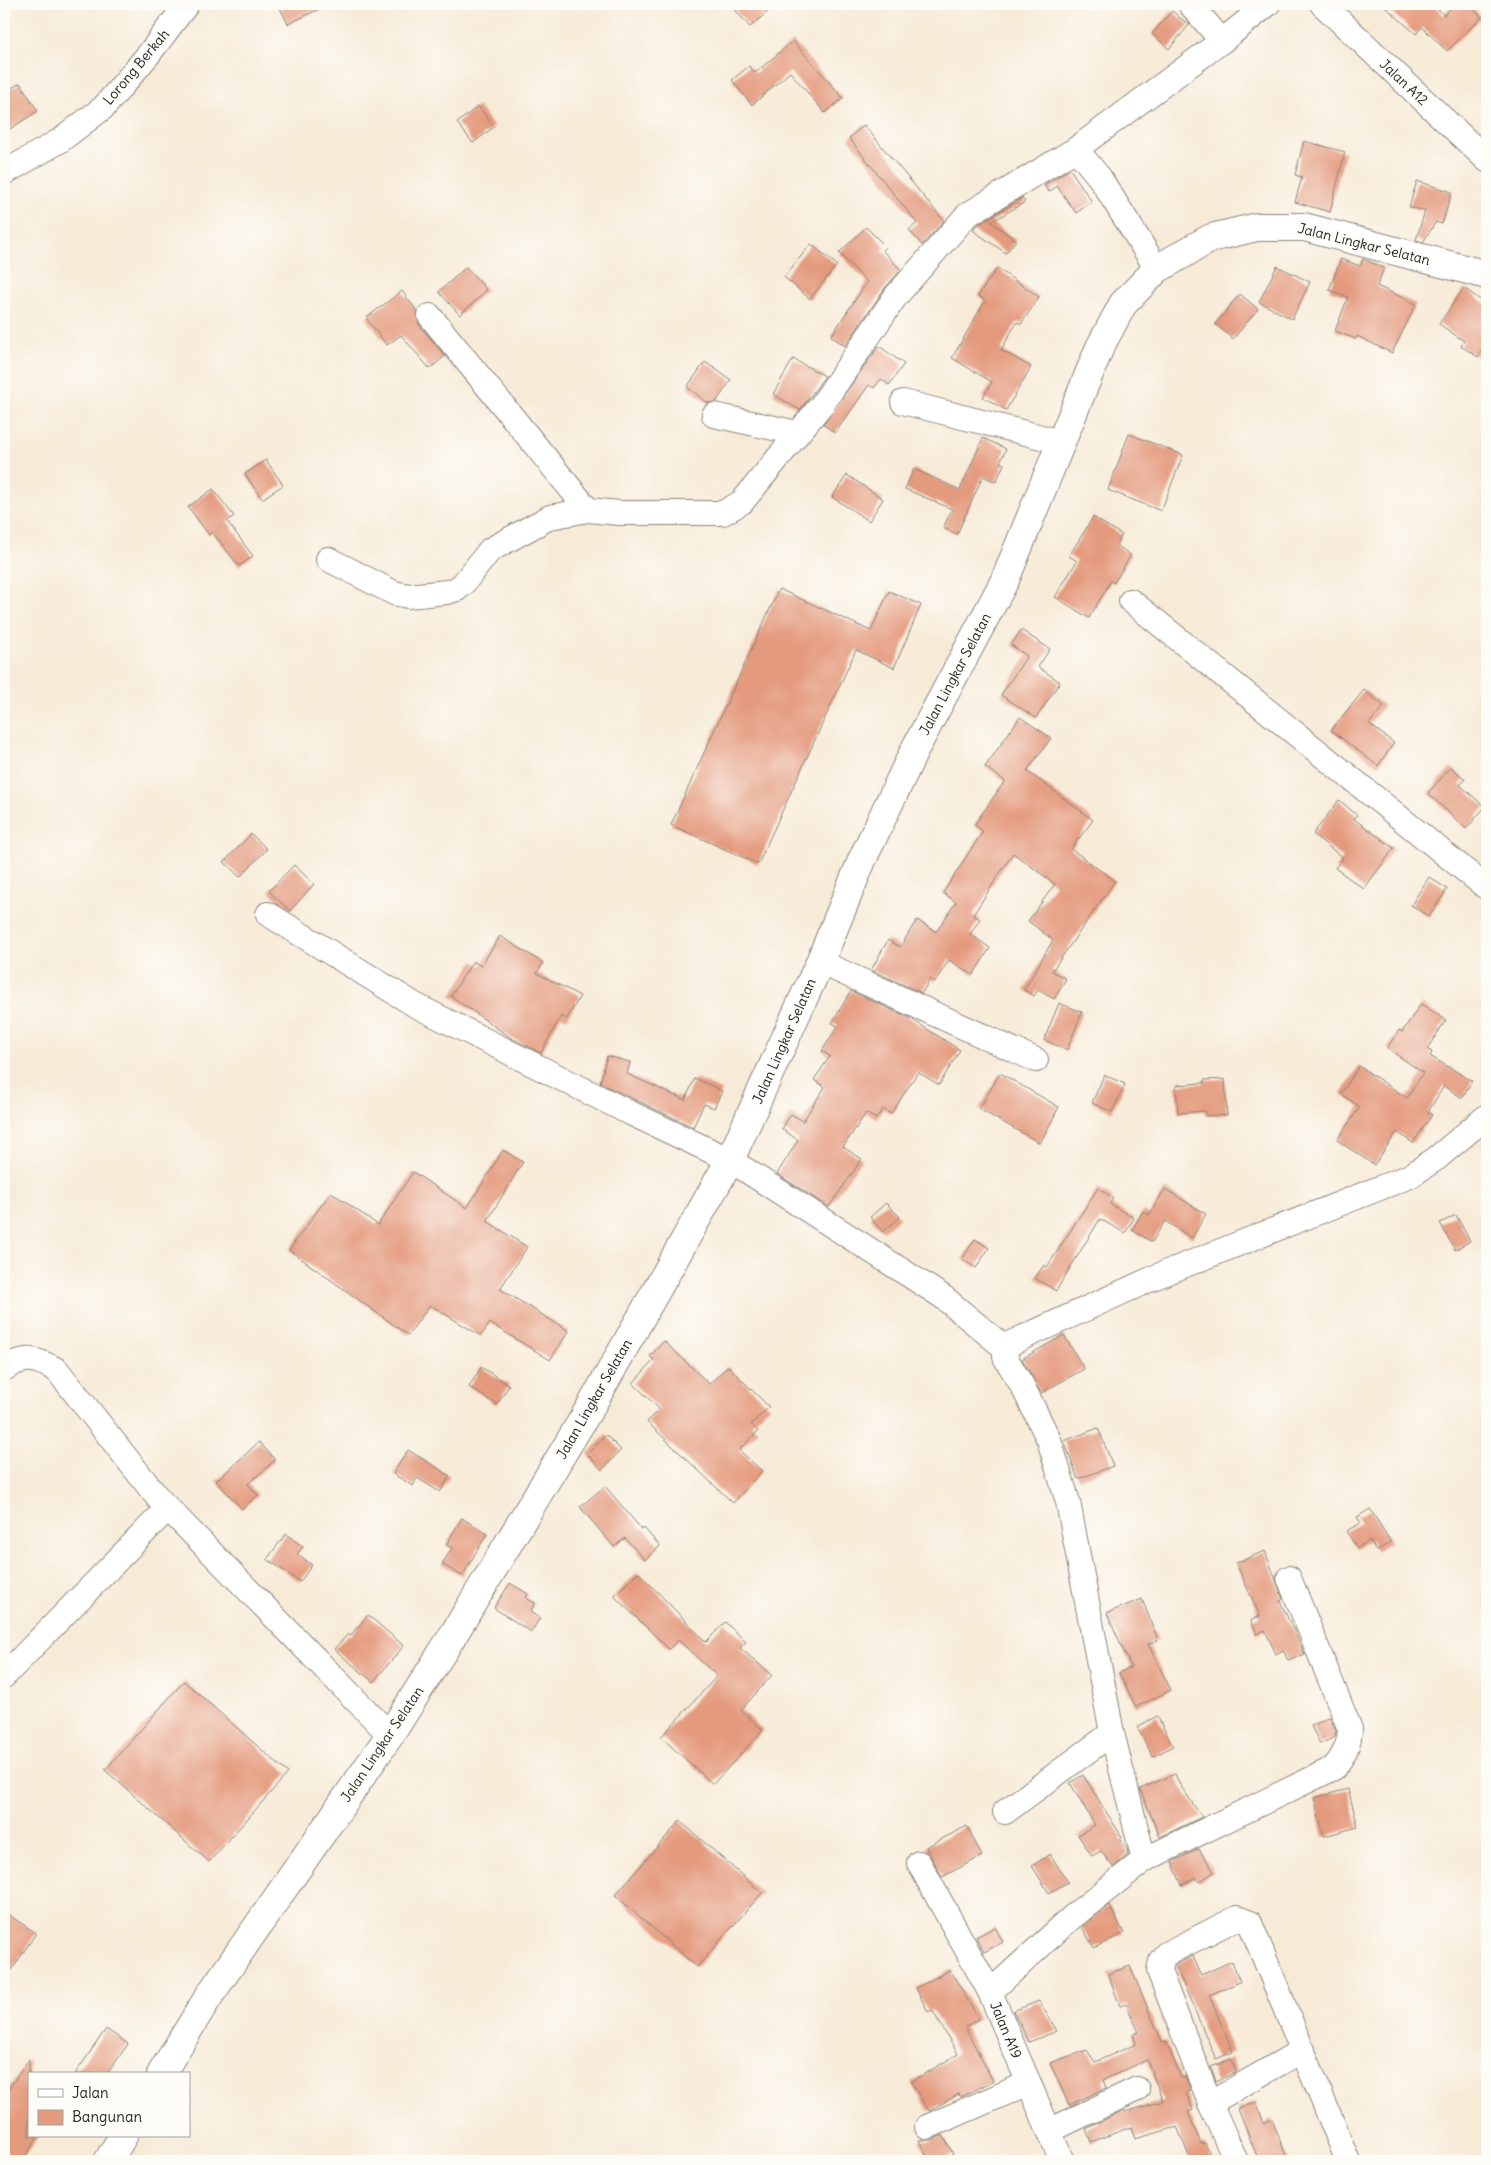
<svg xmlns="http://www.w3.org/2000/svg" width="1491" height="2165" font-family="Delius,sans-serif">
<rect width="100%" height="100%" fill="#fdfcf7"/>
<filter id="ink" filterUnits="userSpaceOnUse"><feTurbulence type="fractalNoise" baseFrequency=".02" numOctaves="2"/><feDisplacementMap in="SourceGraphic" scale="10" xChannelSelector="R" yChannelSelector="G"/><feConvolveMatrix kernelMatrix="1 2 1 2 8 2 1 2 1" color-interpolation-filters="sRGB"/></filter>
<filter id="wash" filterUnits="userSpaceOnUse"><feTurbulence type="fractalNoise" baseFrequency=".0096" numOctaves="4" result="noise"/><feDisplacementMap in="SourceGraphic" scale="20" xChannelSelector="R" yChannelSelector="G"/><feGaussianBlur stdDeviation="1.12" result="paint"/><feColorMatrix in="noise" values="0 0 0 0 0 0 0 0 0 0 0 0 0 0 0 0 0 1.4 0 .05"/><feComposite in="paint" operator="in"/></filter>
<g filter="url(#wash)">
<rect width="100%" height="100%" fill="#f7ebd8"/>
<g id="blocks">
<!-- building -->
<g fill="#e49a7d">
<path d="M278 4H330L288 24Z"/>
<path d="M730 4H777L750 27Z"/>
<path d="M1382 4H1432L1444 15 1454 4H1468L1482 17 1447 51 1422 27 1416 34Z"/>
<path d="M1172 11 1189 25 1169 49 1152 34Z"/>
<path d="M793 41 843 98 825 113 790 72 752 105 732 80 749 66 755 73Z"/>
<path d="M20 83 38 111 4 133V93Z"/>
<path d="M478 106 494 127 473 143 457 123Z"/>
<path d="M864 125 944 221 922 245 909 230 917 223 849 138Z"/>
<path d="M1304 141 1345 152 1330 212 1295 202 1302 177 1295 175Z"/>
<path d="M1070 169 1092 202 1076 213 1057 186 1049 192 1044 185Z"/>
<path d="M1417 181 1452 192 1442 224 1436 222 1423 242 1416 240 1425 211 1409 207Z"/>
<path d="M1022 198 1025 202 991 222 1016 240 1006 253 975 232 973 229 976 226Z"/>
<path d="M866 227 886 247 882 250 901 270 885 288 845 346 831 336 867 282 839 253Z"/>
<path d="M811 244 837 265 810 299 784 277Z"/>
<path d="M1341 259 1360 266 1363 259 1384 268 1377 286 1416 304 1392 353 1357 336 1356 339 1335 331 1348 297 1329 290Z"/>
<path d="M1277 266 1310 282 1292 319 1259 302Z"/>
<path d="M466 267 487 290 460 315 439 292Z"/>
<path d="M997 268 1039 297 1021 324 1017 322 1001 350 1031 367 1006 410 983 397 992 382 952 358 985 301 978 296Z"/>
<path d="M1464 288 1487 305V341L1478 357 1461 346 1464 341 1439 324Z"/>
<path d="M402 291 417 311 419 325 445 356 430 369 401 335 387 345 366 318Z"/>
<path d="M1240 294 1258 309 1233 339 1215 324Z"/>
<path d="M879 346 904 364 889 385 881 379 874 388 869 385 835 433 823 424Z"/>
<path d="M793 359 825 376 800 410 773 394Z"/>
<path d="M705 362 731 380 716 402 708 403 687 387Z"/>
<path d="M1129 434 1183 455 1161 511 1108 490Z"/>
<path d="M983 438 1006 449 1000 462 1004 464 996 482 983 476 957 534 943 528 952 509 905 489 914 469 960 490Z"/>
<path d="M266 460 283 485 262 499 245 474Z"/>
<path d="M847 475 883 499 869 521 832 497Z"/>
<path d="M213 489 234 516 227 521 253 556 239 566 212 532 209 535 188 507Z"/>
<path d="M1093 517 1122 535 1116 545 1131 555 1114 583 1111 581 1089 618 1055 597 1077 561 1069 556Z"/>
<path d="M779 589 871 631 889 591 921 605 894 668 856 650 758 864 671 825Z"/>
<path d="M1021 630 1050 649 1038 667 1060 682 1036 718 1001 695 1027 656 1011 645Z"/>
<path d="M1364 690 1384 706 1369 724 1394 743 1378 766 1331 730Z"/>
<path d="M1020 717 1051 738 1027 771 1093 820 1071 849 1115 881 1052 971 1066 979 1054 999 1038 990 1034 996 1024 990 1053 940 1028 921 1055 884 1013 853 973 915 980 919 970 934 990 948 973 975 949 960 935 982 930 979 922 993 871 970 888 940 900 947 917 920 936 932 956 902 943 893 983 831 974 825 1005 781 985 767Z"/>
<path d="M1451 767 1465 779 1460 785 1485 807 1466 829 1428 793Z"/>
<path d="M1339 800 1357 815 1354 819 1394 848 1364 889 1335 868 1343 858 1313 834Z"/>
<path d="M251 834 267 849 240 877 224 862Z"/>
<path d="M294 865 314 884 290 911 269 891Z"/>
<path d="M1429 877 1447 889 1429 917 1411 905Z"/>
<path d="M500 936 543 963 537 973 580 996 567 1019 561 1016 541 1053 511 1038 451 996 473 961 481 966Z"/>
<path d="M851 991 908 1017 960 1050 939 1085 918 1072 891 1114 883 1109 876 1119 866 1113 843 1147 862 1159 829 1207 777 1174 798 1140 782 1129 791 1114 803 1121 825 1087 814 1080 830 1056 822 1051 838 1026 832 1023Z"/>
<path d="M1059 1003 1082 1012 1067 1050 1044 1040Z"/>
<path d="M1421 1004 1446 1020 1427 1049 1432 1052 1430 1056 1472 1081 1462 1098 1444 1086 1428 1112 1432 1115 1413 1143 1397 1132 1374 1165 1337 1140 1360 1107 1341 1094 1359 1066 1407 1098 1423 1073 1387 1048 1399 1030 1402 1032Z"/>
<path d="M607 1056 630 1062 627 1074 685 1100 695 1078 722 1091 714 1108 704 1104 693 1127 600 1083Z"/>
<path d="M1000 1073 1059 1107 1040 1143 979 1109Z"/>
<path d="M1104 1075 1125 1084 1112 1112 1092 1103Z"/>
<path d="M1225 1079 1227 1115 1206 1116 1205 1111 1178 1113 1176 1085 1204 1083V1080Z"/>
<path d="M503 1150 523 1162 487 1221 527 1247 500 1289 569 1331 550 1360 490 1323 481 1336 430 1305 408 1335 289 1250 331 1192 378 1225 413 1172 467 1208Z"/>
<path d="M1098 1188 1113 1198 1110 1204 1134 1218 1125 1233 1100 1219 1056 1291 1035 1278 1044 1265 1047 1267Z"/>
<path d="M1165 1189 1206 1214 1192 1238 1165 1221 1152 1242 1132 1230 1143 1211 1149 1215Z"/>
<path d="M886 1203 900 1217 883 1232 870 1217Z"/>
<path d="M1456 1215 1470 1241 1455 1250 1440 1223Z"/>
<path d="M975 1239 989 1248 976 1268 962 1259Z"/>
<path d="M1064 1335 1084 1369 1041 1393 1022 1359Z"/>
<path d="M664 1341 709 1384 728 1366 769 1407 751 1424 758 1431 739 1450 762 1471 733 1503 647 1422 659 1409 633 1383 654 1360 650 1356Z"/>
<path d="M481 1367 509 1385 497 1405 469 1387Z"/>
<path d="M1098 1428 1113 1466 1078 1479 1064 1441Z"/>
<path d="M606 1435 621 1450 602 1470 587 1454Z"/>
<path d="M259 1442 275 1460 248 1484 258 1495 242 1509 216 1481Z"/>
<path d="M408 1450 450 1476 440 1492 417 1478 413 1486 393 1474Z"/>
<path d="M605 1486 642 1530 644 1528 660 1546 645 1560 625 1538 614 1547 580 1507Z"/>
<path d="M1370 1509 1391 1542 1376 1551 1370 1540 1357 1548 1346 1531 1361 1523 1357 1517Z"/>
<path d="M462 1518 487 1534 462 1576 442 1564 452 1548 446 1545Z"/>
<path d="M286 1534 303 1547 297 1554 312 1565 300 1582 267 1559Z"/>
<path d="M1265 1551 1283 1599 1280 1601 1305 1654 1288 1661 1283 1650 1276 1654 1265 1630 1257 1634 1251 1620 1260 1616 1236 1563Z"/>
<path d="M638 1572 706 1642 725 1622 746 1642 740 1648 772 1675 741 1710 763 1730 713 1784 661 1737 717 1676 678 1640 669 1649 614 1596Z"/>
<path d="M510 1583 528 1594 526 1598 535 1603 530 1612 540 1618 531 1632 494 1608Z"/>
<path d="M1142 1599 1158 1640 1148 1644 1171 1690 1136 1707 1119 1673 1131 1667 1107 1613Z"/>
<path d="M368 1615 404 1646 373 1682 334 1649 348 1634 350 1636Z"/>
<path d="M184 1681 288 1773 209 1862 105 1770Z"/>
<path d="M1157 1716 1173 1746 1153 1757 1137 1727Z"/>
<path d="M1330 1717 1336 1731 1335 1737 1320 1744 1311 1726Z"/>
<path d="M1175 1774 1180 1785 1202 1817 1160 1837 1140 1789Z"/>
<path d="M1083 1775 1122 1837 1120 1839 1127 1849 1128 1855 1113 1867 1101 1851 1092 1856 1078 1835 1095 1825 1070 1783Z"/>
<path d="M1348 1789 1358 1827 1324 1836 1314 1798Z"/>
<path d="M680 1821 762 1893 697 1967 615 1895Z"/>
<path d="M967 1826 982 1856 942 1877 926 1847Z"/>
<path d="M1199 1849 1214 1872 1199 1882 1196 1877 1182 1885 1172 1862Z"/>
<path d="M1050 1854 1068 1882 1049 1893 1032 1866Z"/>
<path d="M1109 1905 1124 1933 1094 1948 1082 1927Z"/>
<path d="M4 1912 36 1933 4 1982Z"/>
<path d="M995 1927 1003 1942 984 1952 976 1937Z"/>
<path d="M1193 1956 1201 1975 1232 1961 1240 1982 1209 1995 1233 2052 1216 2059 1175 1965Z"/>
<path d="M1130 1966 1162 2042 1166 2041 1181 2078 1185 2077 1191 2091 1186 2093 1193 2110 1188 2112 1201 2144 1205 2143 1213 2161H1191L1177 2127 1135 2139 1131 2127 1091 2142 1086 2129 1124 2110 1125 2112 1163 2101 1147 2060 1103 2080 1106 2088 1069 2105 1050 2063 1087 2050 1095 2062 1136 2044 1133 2034 1139 2032 1126 2004 1120 2006 1108 1974Z"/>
<path d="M950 1970 979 2019 965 2027 993 2081 961 2097 959 2094 929 2111 911 2082 958 2054 932 2010 928 2012 916 1988Z"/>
<path d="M1039 2001 1057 2031 1029 2042 1013 2011Z"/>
<path d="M106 2029 128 2044 107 2074H75Z"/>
<path d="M29 2059V2136H39L22 2161H4V2095Z"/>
<path d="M1231 2059 1236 2072 1216 2081 1211 2067Z"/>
<path d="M1256 2102 1264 2123 1272 2119 1288 2161H1259L1238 2109Z"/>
<path d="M943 2135 953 2154 939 2161H929L919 2140H932Z"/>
</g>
</g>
</g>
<g filter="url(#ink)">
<use href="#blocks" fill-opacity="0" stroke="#8a847a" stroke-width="1"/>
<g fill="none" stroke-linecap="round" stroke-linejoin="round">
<defs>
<g id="street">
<path d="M1190 4 1222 41"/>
<path d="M1322 4 1487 160"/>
<path d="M1076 149 1222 41 1268 4"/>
<path d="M4 173 61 140 104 107 148 55 187 4"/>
<path d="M430 316 588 510"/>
<path d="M903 402 1061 442"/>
<path d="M714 415 797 433"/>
<path d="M328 559 394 593 408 596 447 592 457 589 463 584 490 550 550 517 588 510 619 513H723L742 502 823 403 896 296 967 215 1076 149 1100 178 1157 269"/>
<path d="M1131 601 1487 888"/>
<path d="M268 914 415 1005 626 1111 730 1160 943 1297 1006 1349"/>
<path d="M820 962 1036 1060"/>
<path d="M4 1369C25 1355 35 1358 57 1370L158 1498 390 1735"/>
<path d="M4 1676 168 1508"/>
<path d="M1112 1733 1144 1860"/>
<path d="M1005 1812 1112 1733 1068 1502 1049 1440 1023 1387 1005 1357 1006 1349 1013 1342 1160 1275 1410 1176 1437 1158 1487 1116"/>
<path d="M919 1863 990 1992 1062 2161"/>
<path d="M990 1992 1071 1918 1144 1860 1334 1768C1344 1755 1349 1746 1350 1729L1289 1578"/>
<path d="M1210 2103 1303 2050"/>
<path d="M927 2127 1029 2083"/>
<path d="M1049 2131 1137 2089"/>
<path d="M1236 2161 1210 2103 1159 1971 1161 1960 1166 1954 1237 1918 1250 1923 1348 2161"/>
</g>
<g id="highway">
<path d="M161 2074 209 1996 390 1735 455 1632 591 1406 730 1160 820 962 862 860 916 747 1005 580 1100 347 1123 304 1157 269 1211 238 1257 227H1304L1487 275"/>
<path d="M108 2161 123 2136"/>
</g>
</defs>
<!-- street casing -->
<use href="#street" stroke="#8a847a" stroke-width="26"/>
<!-- highway casing -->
<use href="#highway" stroke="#8a847a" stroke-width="30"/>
<!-- street -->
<use href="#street" stroke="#fff" stroke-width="24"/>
<!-- highway -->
<use href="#highway" stroke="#fff" stroke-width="28"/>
</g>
</g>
<g text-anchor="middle" stroke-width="4.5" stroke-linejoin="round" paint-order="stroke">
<!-- street labels -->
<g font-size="14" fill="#1c1c1c" stroke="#fdfcf7">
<text transform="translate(136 67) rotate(-50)" y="5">Lorong Berkah</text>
<text transform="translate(1404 82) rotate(43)" y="5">Jalan A12</text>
<text transform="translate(1364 244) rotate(14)" y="5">Jalan Lingkar Selatan</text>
<text transform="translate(955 674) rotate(-62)" y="5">Jalan Lingkar Selatan</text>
<text transform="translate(784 1041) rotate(-66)" y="5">Jalan Lingkar Selatan</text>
<text transform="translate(594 1399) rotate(-60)" y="5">Jalan Lingkar Selatan</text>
<text transform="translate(382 1744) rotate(-56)" y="5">Jalan Lingkar Selatan</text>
<text transform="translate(1006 2030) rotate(67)" y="5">Jalan A19</text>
</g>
</g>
<!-- margin -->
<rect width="1491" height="2165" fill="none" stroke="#fdfcf7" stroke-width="20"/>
<!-- legend -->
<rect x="28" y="2072" width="162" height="65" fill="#fdfcf7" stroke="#a3a29f"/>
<rect x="38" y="2089" width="25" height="8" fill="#ffffff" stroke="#a3a29f"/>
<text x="72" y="2098" font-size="15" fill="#1c1c1c">Jalan</text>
<rect x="38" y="2110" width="25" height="15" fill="#e49a7d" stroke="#a3a29f"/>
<text x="72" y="2122" font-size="15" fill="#1c1c1c">Bangunan</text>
</svg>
